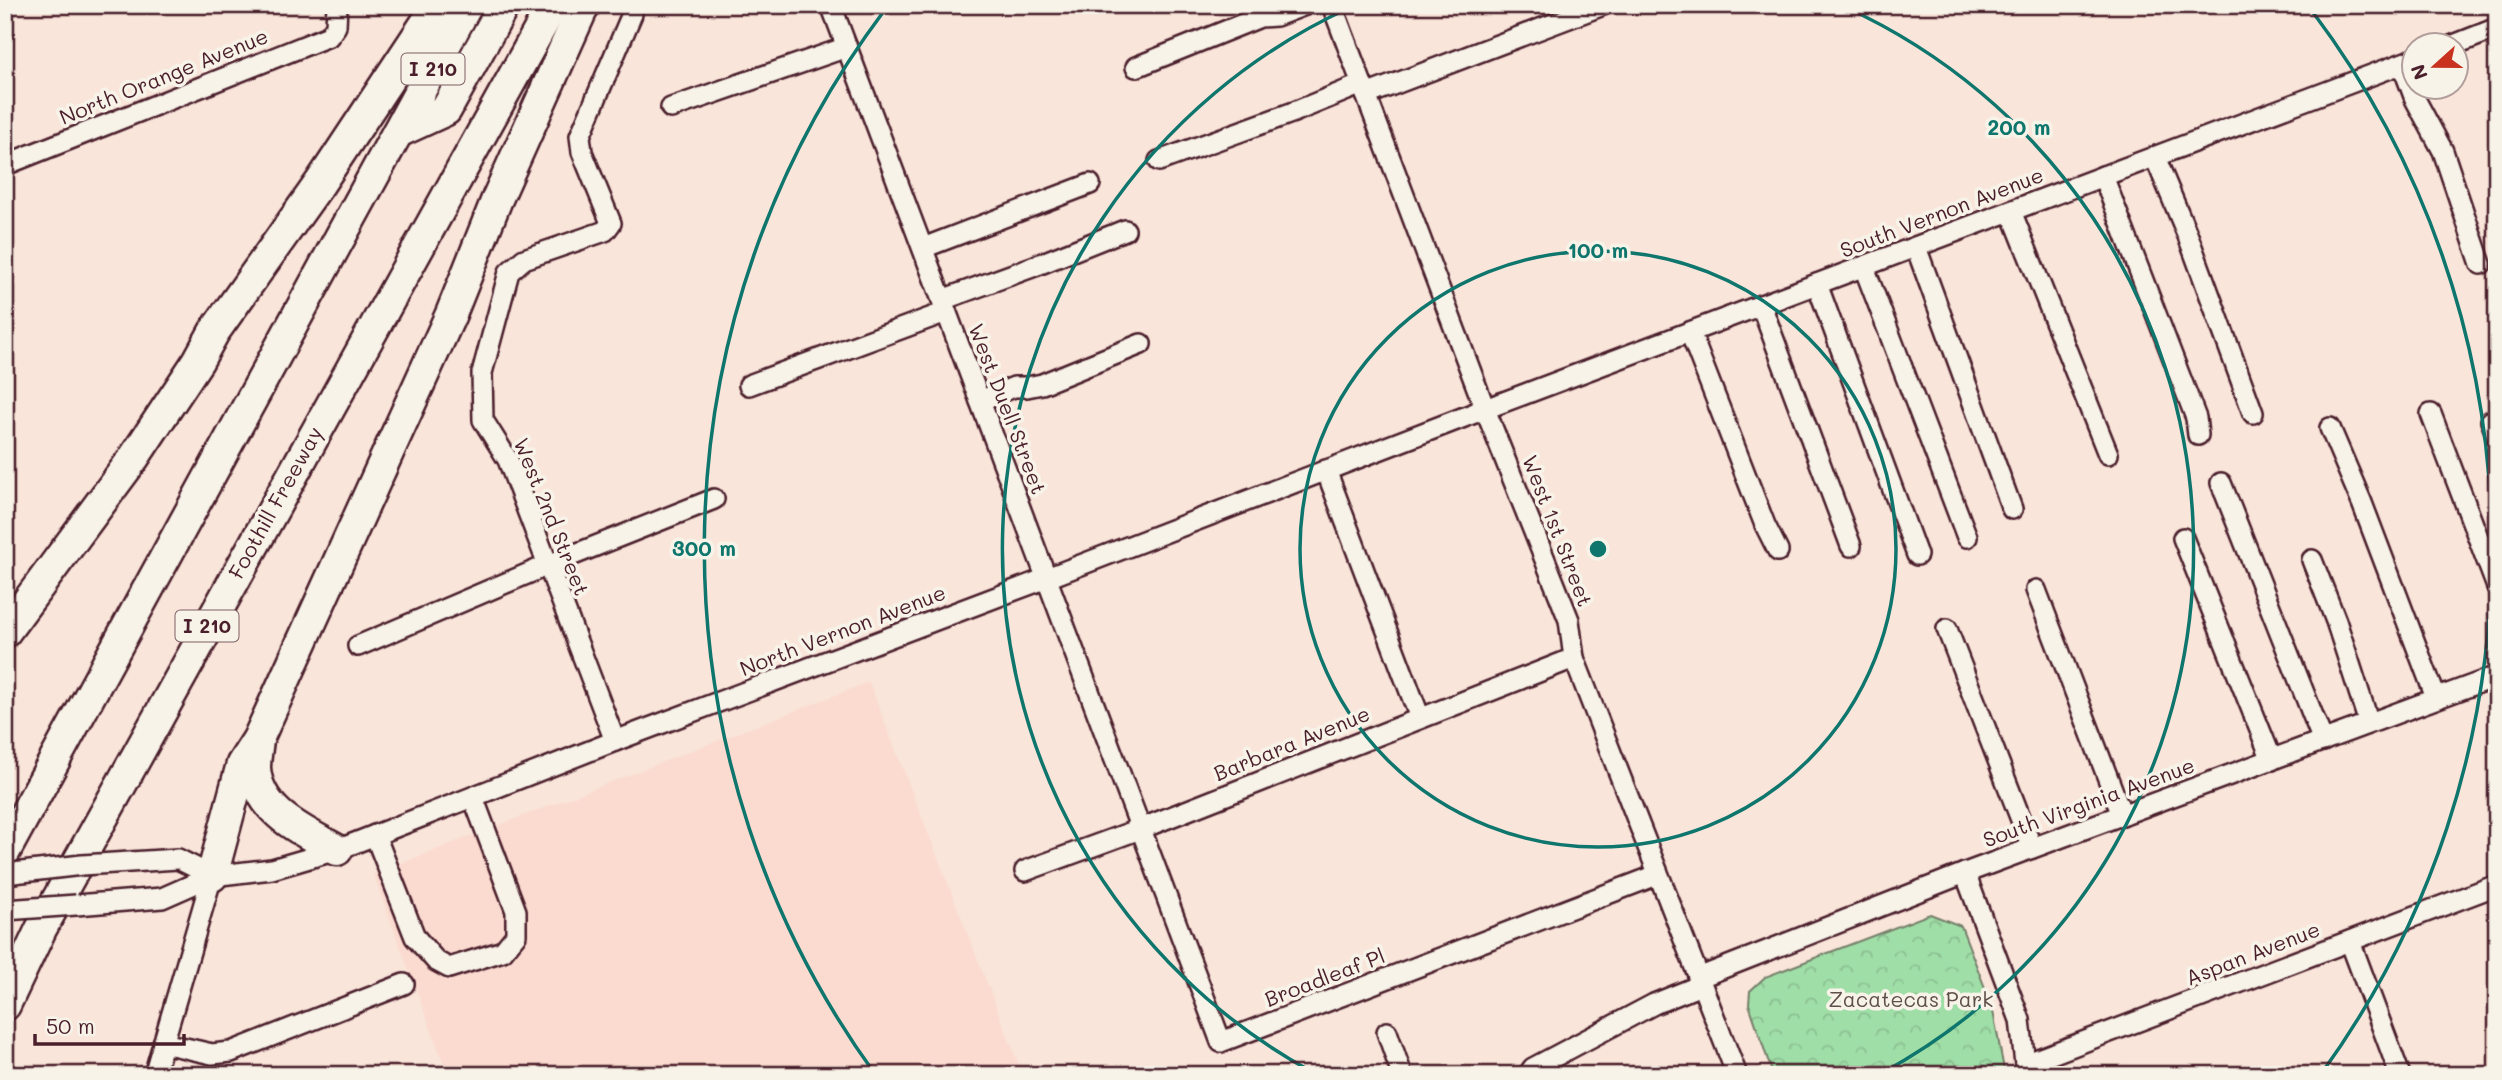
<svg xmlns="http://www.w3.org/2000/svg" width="2502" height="1080" font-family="Mali,sans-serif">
<defs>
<pattern id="forest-crowns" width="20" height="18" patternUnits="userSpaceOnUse" patternTransform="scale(1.75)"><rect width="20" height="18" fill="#9fdea7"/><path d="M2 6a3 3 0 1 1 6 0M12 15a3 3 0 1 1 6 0" fill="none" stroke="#8abe90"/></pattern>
</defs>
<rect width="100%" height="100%" fill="#f9e5da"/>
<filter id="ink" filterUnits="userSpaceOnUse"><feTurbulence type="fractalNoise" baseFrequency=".0143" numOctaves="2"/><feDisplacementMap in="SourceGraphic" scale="14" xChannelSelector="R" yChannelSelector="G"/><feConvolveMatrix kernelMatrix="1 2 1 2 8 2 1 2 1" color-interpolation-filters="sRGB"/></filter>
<g filter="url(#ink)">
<!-- built -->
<path fill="#fbdbd0" d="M869 682 1023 1075H448L373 874Z"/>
<!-- forest -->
<path fill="url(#forest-crowns)" stroke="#747e69" stroke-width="2" d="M1930 914 1961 926 1992 1006 2005 1075H1773L1749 1004 1750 991 1765 977Z"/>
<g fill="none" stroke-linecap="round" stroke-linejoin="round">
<defs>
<g id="minor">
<path d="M831 5 1221 1042 1657 875"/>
<path d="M1332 5 1485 409 1569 620 1574 658 1737 1075"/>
<path d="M2451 46 2497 28"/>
<path d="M2402 64 2415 99 2443 151 2481 264"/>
<path d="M1136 67 1260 17 1276 16 1305 5"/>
<path d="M1366 95 1603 5"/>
<path d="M671 108 847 47"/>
<path d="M2155 157 2188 236 2253 413"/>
<path d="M1159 161 1294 112 1362 84"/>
<path d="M5 165 329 36 336 26 337 5"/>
<path d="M2103 176 2196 418 2198 435"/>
<path d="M2011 211 2108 454"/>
<path d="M1916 247 2012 509"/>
<path d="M923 248 1090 184"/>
<path d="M1864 267 1967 537"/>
<path d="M1817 284 1917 555"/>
<path d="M942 300 1035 266 1125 230"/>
<path d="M1761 305 1851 546"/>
<path d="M1690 332 1765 525 1778 551"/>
<path d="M749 385 946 312"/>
<path d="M980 401 1014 387H1027L1042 384 1141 344"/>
<path d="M2431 414 2497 587"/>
<path d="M2491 421 2497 436"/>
<path d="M2330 428 2362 503 2436 698"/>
<path d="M1326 470 1420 718"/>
<path d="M2221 483 2323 741"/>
<path d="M2183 538 2272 760"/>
<path d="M2312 560 2336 621 2369 723"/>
<path d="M2036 590 2122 815"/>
<path d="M1947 629 2032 848"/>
<path d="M358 646 548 565 714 499"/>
<path d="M615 741 508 460 483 420 482 373 509 272 524 259 605 231 611 223 582 152 580 136 632 14"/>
<path d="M375 835 415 937 436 961 449 968 503 951 516 935V911L473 797"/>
<path d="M178 859 212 876"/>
<path d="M1025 871 1140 829 1574 658"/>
<path d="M1965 873 2020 1020 2025 1064 2029 1075"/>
<path d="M76 905 162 898 212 876 272 869 337 850 615 741 1047 578 1485 409 2414 59"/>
<path d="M2350 941 2400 1075"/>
<path d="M1698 978 1965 873 2497 676"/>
<path d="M1387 1032 1402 1075"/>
<path d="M163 1043 212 1054 231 1052 404 984"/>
<path d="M2025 1064 2497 885"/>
<path d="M154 1075 212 876"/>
<path d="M1528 1075 1533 1068 1654 1004 1701 985"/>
</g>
<g id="highway">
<path d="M398 132 446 110 504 5"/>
<path d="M5 632 133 459 198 361 214 332 320 183 438 5"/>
<path d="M258 740C257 749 255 759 255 768 258 813 304 831 337 850"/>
<path d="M5 851 467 5"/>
<path d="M212 876 242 764 258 739 451 314 497 199 584 5"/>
<path d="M5 1005 41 929 553 5"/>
</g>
</defs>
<!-- minor casing -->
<use href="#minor" stroke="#4a1f2b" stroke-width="24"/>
<!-- highway casing -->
<use href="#highway" stroke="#4a1f2b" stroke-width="35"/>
<!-- minor -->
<use href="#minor" stroke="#f7f3e8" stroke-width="19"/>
<!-- highway -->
<use href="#highway" stroke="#f7f3e8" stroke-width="30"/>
<defs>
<g id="minor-bridge">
<path d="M5 874 82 865 178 859"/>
<path d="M5 910 76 905"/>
</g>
</defs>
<!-- minor-bridge casing -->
<use href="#minor-bridge" stroke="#4a1f2b" stroke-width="24" stroke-linecap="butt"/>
<!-- minor-bridge -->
<use href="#minor-bridge" stroke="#f7f3e8" stroke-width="19"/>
</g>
</g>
<!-- distance rings -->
<g fill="none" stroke="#0f766e" stroke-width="3.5">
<circle cx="1598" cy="549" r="298"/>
<path d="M1314 1073A596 596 0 0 1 1351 7M1845 7A596 596 0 0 1 1882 1073"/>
<path d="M875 1074A894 894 0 0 1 884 11M2312 11A894 894 0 0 1 2321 1074"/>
</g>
<g text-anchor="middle" stroke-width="7" stroke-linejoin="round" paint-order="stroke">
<!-- shield labels -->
<g fill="#f7f3e8" stroke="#7e5f64" stroke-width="2">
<rect x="401.5" y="53.5" width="63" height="31" rx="5"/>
<rect x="175.5" y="610.5" width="63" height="31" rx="5"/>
</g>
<g font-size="19" font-weight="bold" fill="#4a1f2b">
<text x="433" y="76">I 210</text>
<text x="207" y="633">I 210</text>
</g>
<!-- street labels -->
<g font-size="21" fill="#4a1f2b" stroke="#f7f3e8">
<text transform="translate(164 77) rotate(-22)" y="7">North Orange Avenue</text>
<text transform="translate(1942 213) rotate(-21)" y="7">South Vernon Avenue</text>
<text transform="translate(1007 409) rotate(69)" y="7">West Duell Street</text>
<text transform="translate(276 503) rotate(-61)" y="7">Foothill Freeway</text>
<text transform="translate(551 517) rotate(68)" y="7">West 2nd Street</text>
<text transform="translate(1557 531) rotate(69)" y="7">West 1st Street</text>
<text transform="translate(843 631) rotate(-21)" y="7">North Vernon Avenue</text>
<text transform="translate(1292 744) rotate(-22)" y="7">Barbara Avenue</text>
<text transform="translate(2089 803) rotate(-20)" y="7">South Virginia Avenue</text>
<text transform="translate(2253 954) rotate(-21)" y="7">Aspan Avenue</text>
<text transform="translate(1325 978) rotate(-21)" y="7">Broadleaf Pl</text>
</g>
<!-- park labels -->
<g font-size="21" fill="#5f4f4a" stroke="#f7f3e8">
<text x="1911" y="1007">Zacatecas Park</text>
</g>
</g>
<circle cx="1598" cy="549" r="10" fill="#0f766e" stroke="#f7f3e8" stroke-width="3.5"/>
<g font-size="21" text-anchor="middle" font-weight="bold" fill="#0f766e" stroke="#f7f3e8" stroke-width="7" stroke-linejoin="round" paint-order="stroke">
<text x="2019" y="135">200 m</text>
<text x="1598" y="258">100 m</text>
<text x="704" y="556">300 m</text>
</g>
<!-- margin -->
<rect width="2502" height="1080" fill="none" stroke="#f7f3e8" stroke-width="28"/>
<rect x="14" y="14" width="2474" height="1052" fill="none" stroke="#4a1f2b" stroke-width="2.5" filter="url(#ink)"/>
<!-- north arrow -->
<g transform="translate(2435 66) rotate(249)"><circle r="33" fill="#f7f3e8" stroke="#b29e9c" stroke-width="2"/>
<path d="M0-5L12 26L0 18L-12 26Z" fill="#c8321e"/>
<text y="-10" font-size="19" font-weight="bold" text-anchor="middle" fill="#4a1f2b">N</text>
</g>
<!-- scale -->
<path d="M35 1034v10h149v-10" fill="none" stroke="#4a1f2b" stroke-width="3.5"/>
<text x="46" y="1034" font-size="21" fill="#4a1f2b" stroke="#f7f3e8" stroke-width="5" paint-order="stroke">50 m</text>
</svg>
